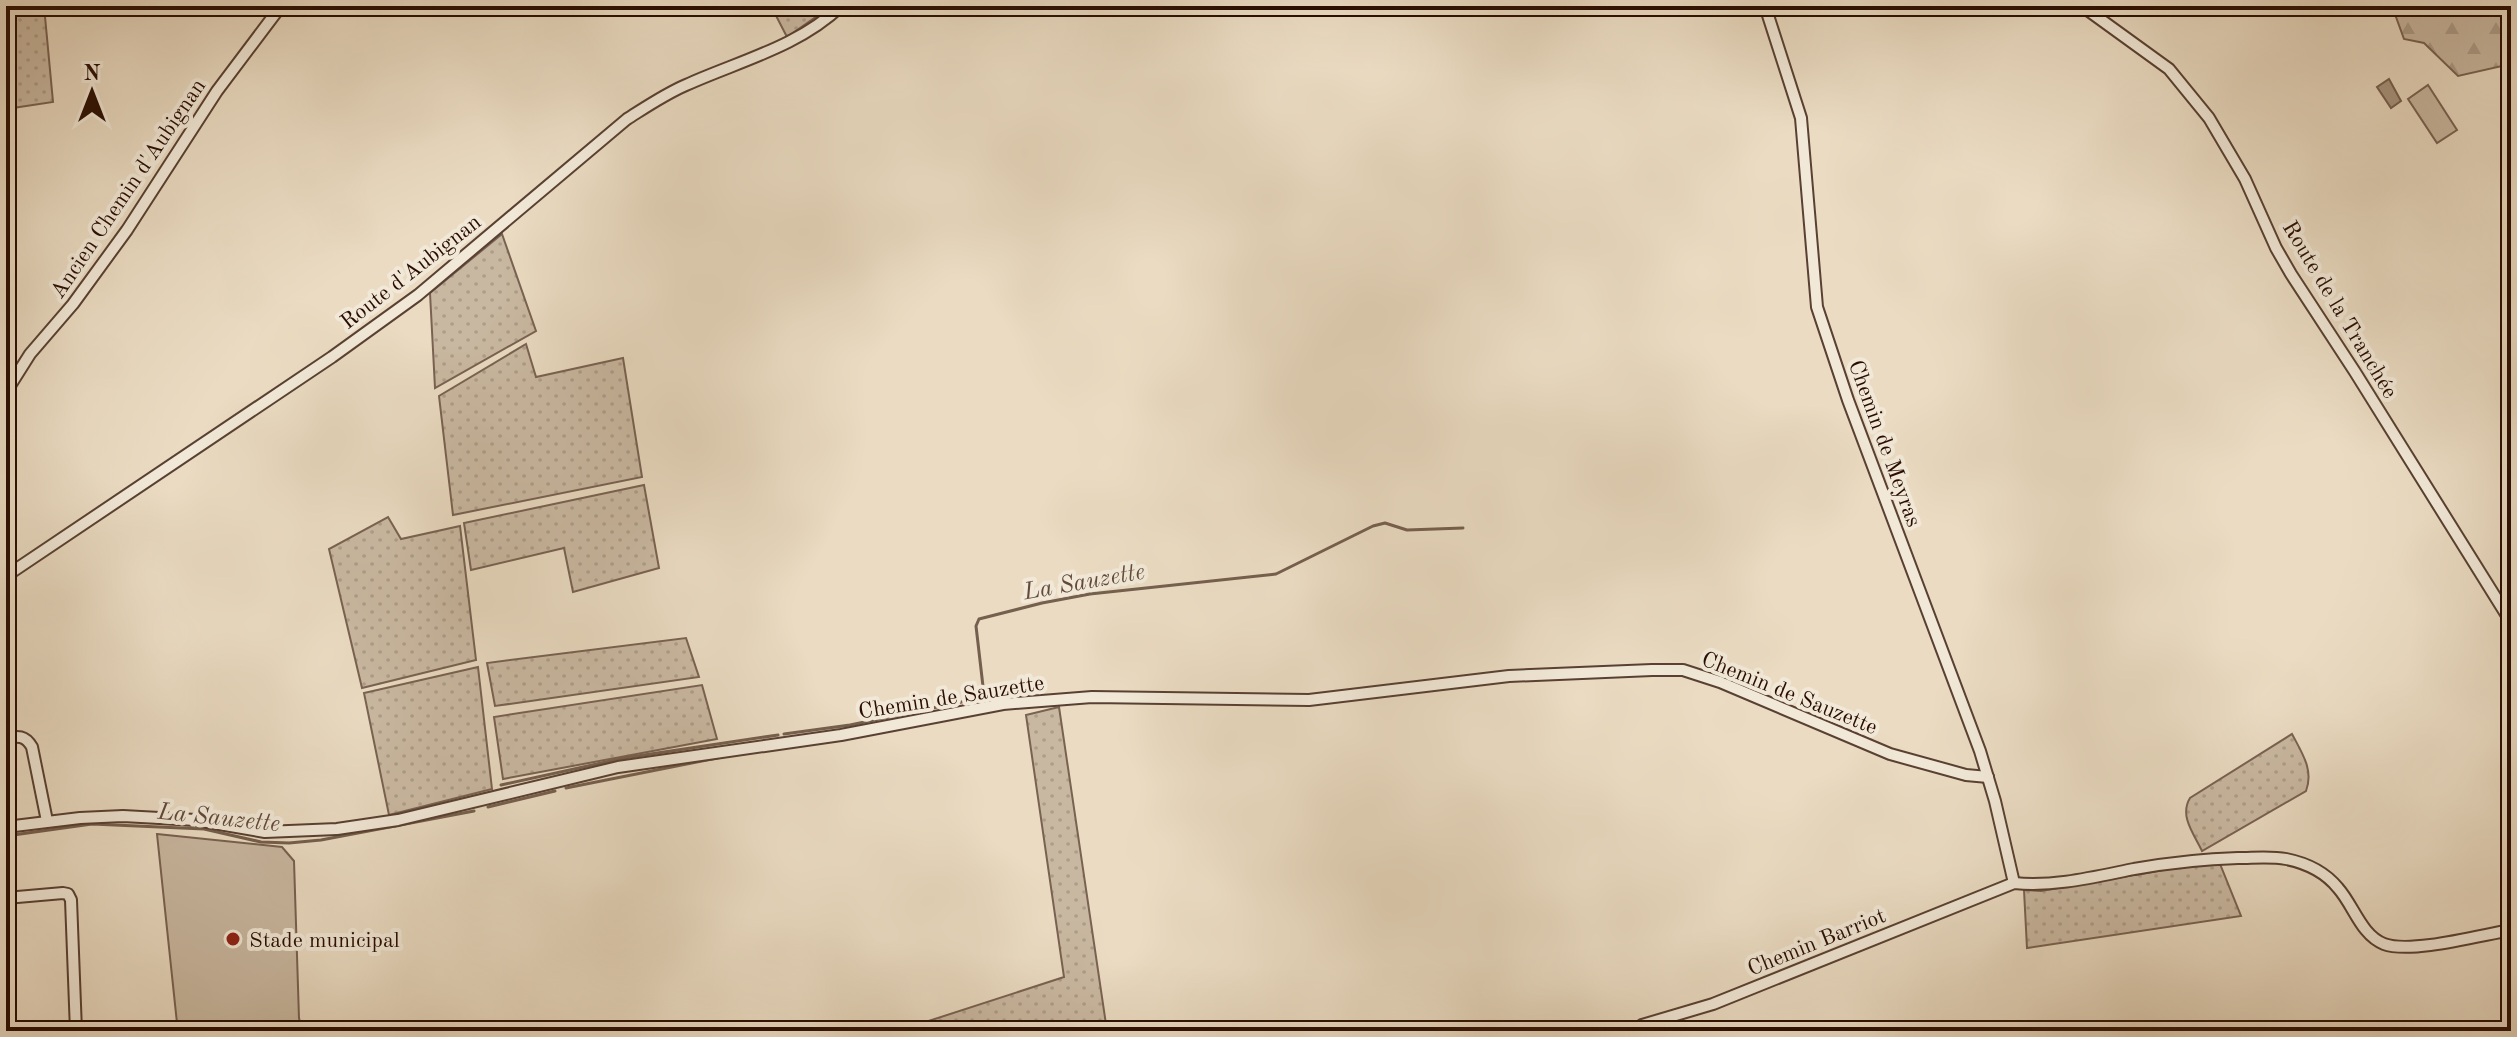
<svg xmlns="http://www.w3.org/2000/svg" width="2517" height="1037" font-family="'Old Standard TT',serif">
<defs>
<pattern id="grass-dots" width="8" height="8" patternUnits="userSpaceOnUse" patternTransform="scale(2)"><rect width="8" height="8" fill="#c9b8a1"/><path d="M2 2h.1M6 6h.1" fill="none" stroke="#ad9d89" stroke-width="1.8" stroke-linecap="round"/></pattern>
<pattern id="forest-firs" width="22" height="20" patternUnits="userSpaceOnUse" patternTransform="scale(2)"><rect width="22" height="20" fill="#c9b8a1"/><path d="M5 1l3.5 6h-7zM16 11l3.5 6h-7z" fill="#ad9d89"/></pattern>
<pattern id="water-ripples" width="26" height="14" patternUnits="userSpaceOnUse" patternTransform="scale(2)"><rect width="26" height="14" fill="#a89581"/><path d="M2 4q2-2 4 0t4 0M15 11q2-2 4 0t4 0" fill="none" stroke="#897867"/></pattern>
</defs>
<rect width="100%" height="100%" fill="#eadbc2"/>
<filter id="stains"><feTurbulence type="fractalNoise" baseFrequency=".0025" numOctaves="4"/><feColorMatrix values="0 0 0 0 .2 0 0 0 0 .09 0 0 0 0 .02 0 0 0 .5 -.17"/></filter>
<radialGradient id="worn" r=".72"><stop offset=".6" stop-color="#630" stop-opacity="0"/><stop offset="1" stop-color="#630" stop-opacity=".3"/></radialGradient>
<!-- grass -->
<g fill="url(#grass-dots)" stroke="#796252" stroke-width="2">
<path d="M6 6H44L53 102 6 109Z"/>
<path d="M771 6H827L820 14 787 37Z"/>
<path d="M502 234 536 331 435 388 430 293Z"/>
<path d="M526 344 536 377 623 358 642 477 453 515 439 396Z"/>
<path d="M644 485 659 568 573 592 564 548 471 570 464 523Z"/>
<path d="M388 517 401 539 460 526 476 660 362 688 329 549Z"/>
<path d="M686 638 699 677 495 706 487 663Z"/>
<path d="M478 667 492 789 389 815 364 693Z"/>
<path d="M702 685 717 739 503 779 494 717Z"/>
<path d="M1059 707 1107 1031H908L907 1028 1064 977 1026 715Z"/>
<path d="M2292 734C2302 753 2314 770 2306 791L2202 851C2194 834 2179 816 2190 798Z"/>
<path d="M2199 864H2220L2241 916 2027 948 2024 890 2041 891Z"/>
</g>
<!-- forest -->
<path fill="url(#forest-firs)" stroke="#796252" stroke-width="2" d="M2392 6H2511V64L2458 76 2424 43 2404 39Z"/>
<!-- pitch -->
<g fill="#c9b8a1" stroke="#796252" stroke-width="2">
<path d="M2428 85 2457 130 2437 143 2408 99Z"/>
<path d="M157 834 282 847 294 861 299 1018 302 1031H173V1024L177 1023Z"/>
</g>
<!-- water -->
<path fill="url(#water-ripples)" stroke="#755f4e" stroke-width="2" d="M2389 79 2401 101 2391 108 2377 87Z"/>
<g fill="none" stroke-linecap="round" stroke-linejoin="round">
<!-- stream -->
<g stroke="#755f4e" stroke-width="3">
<path d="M784 734 850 725 981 698 984 695 976 626 979 619 1042 603 1090 594 1276 574 1373 526 1385 523 1407 530 1463 528"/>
<path d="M501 785 624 758 778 735"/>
<path d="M566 788 727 756"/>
<path d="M488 807 555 791"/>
<path d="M6 836 92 824 204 829 261 842 289 843 321 840 474 811"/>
</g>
<defs>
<g id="minor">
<path d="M1765 6 1801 118 1817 307 1848 400 1980 751 1995 801 2014 883"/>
<path d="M2082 6 2169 69 2209 118 2245 179 2276 248 2291 274 2355 372 2511 622"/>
<path d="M6 392 30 354 73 304 127 230 217 91 281 6"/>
<path d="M6 576 332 357 418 295 627 119C646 107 665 94 686 85 739 61 798 47 841 6"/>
<path d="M6 738C18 736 25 735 32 747L47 821"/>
<path d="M6 827 80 818 123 816 196 820 265 832 337 829 398 820 618 767 841 735 1003 704 1092 697 1309 700 1509 676 1652 670H1683L1720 682 1890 754 1966 775 1988 777"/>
<path d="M6 898 63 893 68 894 71 900 76 1031"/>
<path d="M1633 1031 1642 1025 1713 1004 2014 883C2055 887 2094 877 2134 869 2168 863 2203 859 2238 858 2253 858 2271 856 2286 859 2306 863 2325 872 2338 888 2354 906 2361 935 2384 944 2411 954 2481 935 2511 930"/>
</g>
</defs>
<!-- minor casing -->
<use href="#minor" stroke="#594032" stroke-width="14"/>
<!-- minor -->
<use href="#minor" stroke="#f1e8d7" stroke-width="10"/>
</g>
<!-- markers -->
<circle fill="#8f2418" stroke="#f1e8d7" stroke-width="3" cx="233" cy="939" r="8"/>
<g text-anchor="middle" stroke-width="8" stroke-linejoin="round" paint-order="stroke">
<!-- street labels -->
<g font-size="22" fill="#290d02" stroke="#f1e8d7">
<text transform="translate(127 188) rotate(-56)" y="8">Ancien Chemin d'Aubignan</text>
<text transform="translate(410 271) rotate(-38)" y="8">Route d'Aubignan</text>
<text transform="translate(2341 309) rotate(59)" y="8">Route de la Tranchée</text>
<text transform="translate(1886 443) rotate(70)" y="8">Chemin de Meyras</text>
<text transform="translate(1790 692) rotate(22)" y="8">Chemin de Sauzette</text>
<text transform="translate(951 696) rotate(-9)" y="8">Chemin de Sauzette</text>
<text transform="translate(1816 941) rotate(-22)" y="8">Chemin Barriot</text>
</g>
<!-- poi labels -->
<g font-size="22" fill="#290d02" stroke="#f1e8d7" text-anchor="start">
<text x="249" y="947">Stade municipal</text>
</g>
<!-- water labels -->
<g font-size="24" font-style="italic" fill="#624a3b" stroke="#f1e8d7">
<text transform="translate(1084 581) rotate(-10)" y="8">La Sauzette</text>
<text transform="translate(219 817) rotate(6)" y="8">La Sauzette</text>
</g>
</g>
<!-- margin -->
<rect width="2517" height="1037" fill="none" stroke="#eadbc2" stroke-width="32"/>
<rect x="8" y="8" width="2501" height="1021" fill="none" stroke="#290d02" stroke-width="4"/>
<rect x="16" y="16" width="2485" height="1005" fill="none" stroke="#290d02" stroke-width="2"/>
<!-- north arrow -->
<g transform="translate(92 92)" stroke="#f1e8d7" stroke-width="6" paint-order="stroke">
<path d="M0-6L14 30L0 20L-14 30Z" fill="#290d02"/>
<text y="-12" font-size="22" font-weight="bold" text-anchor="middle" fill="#290d02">N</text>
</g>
<rect width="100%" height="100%" filter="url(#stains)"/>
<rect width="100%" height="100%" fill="url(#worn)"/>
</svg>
